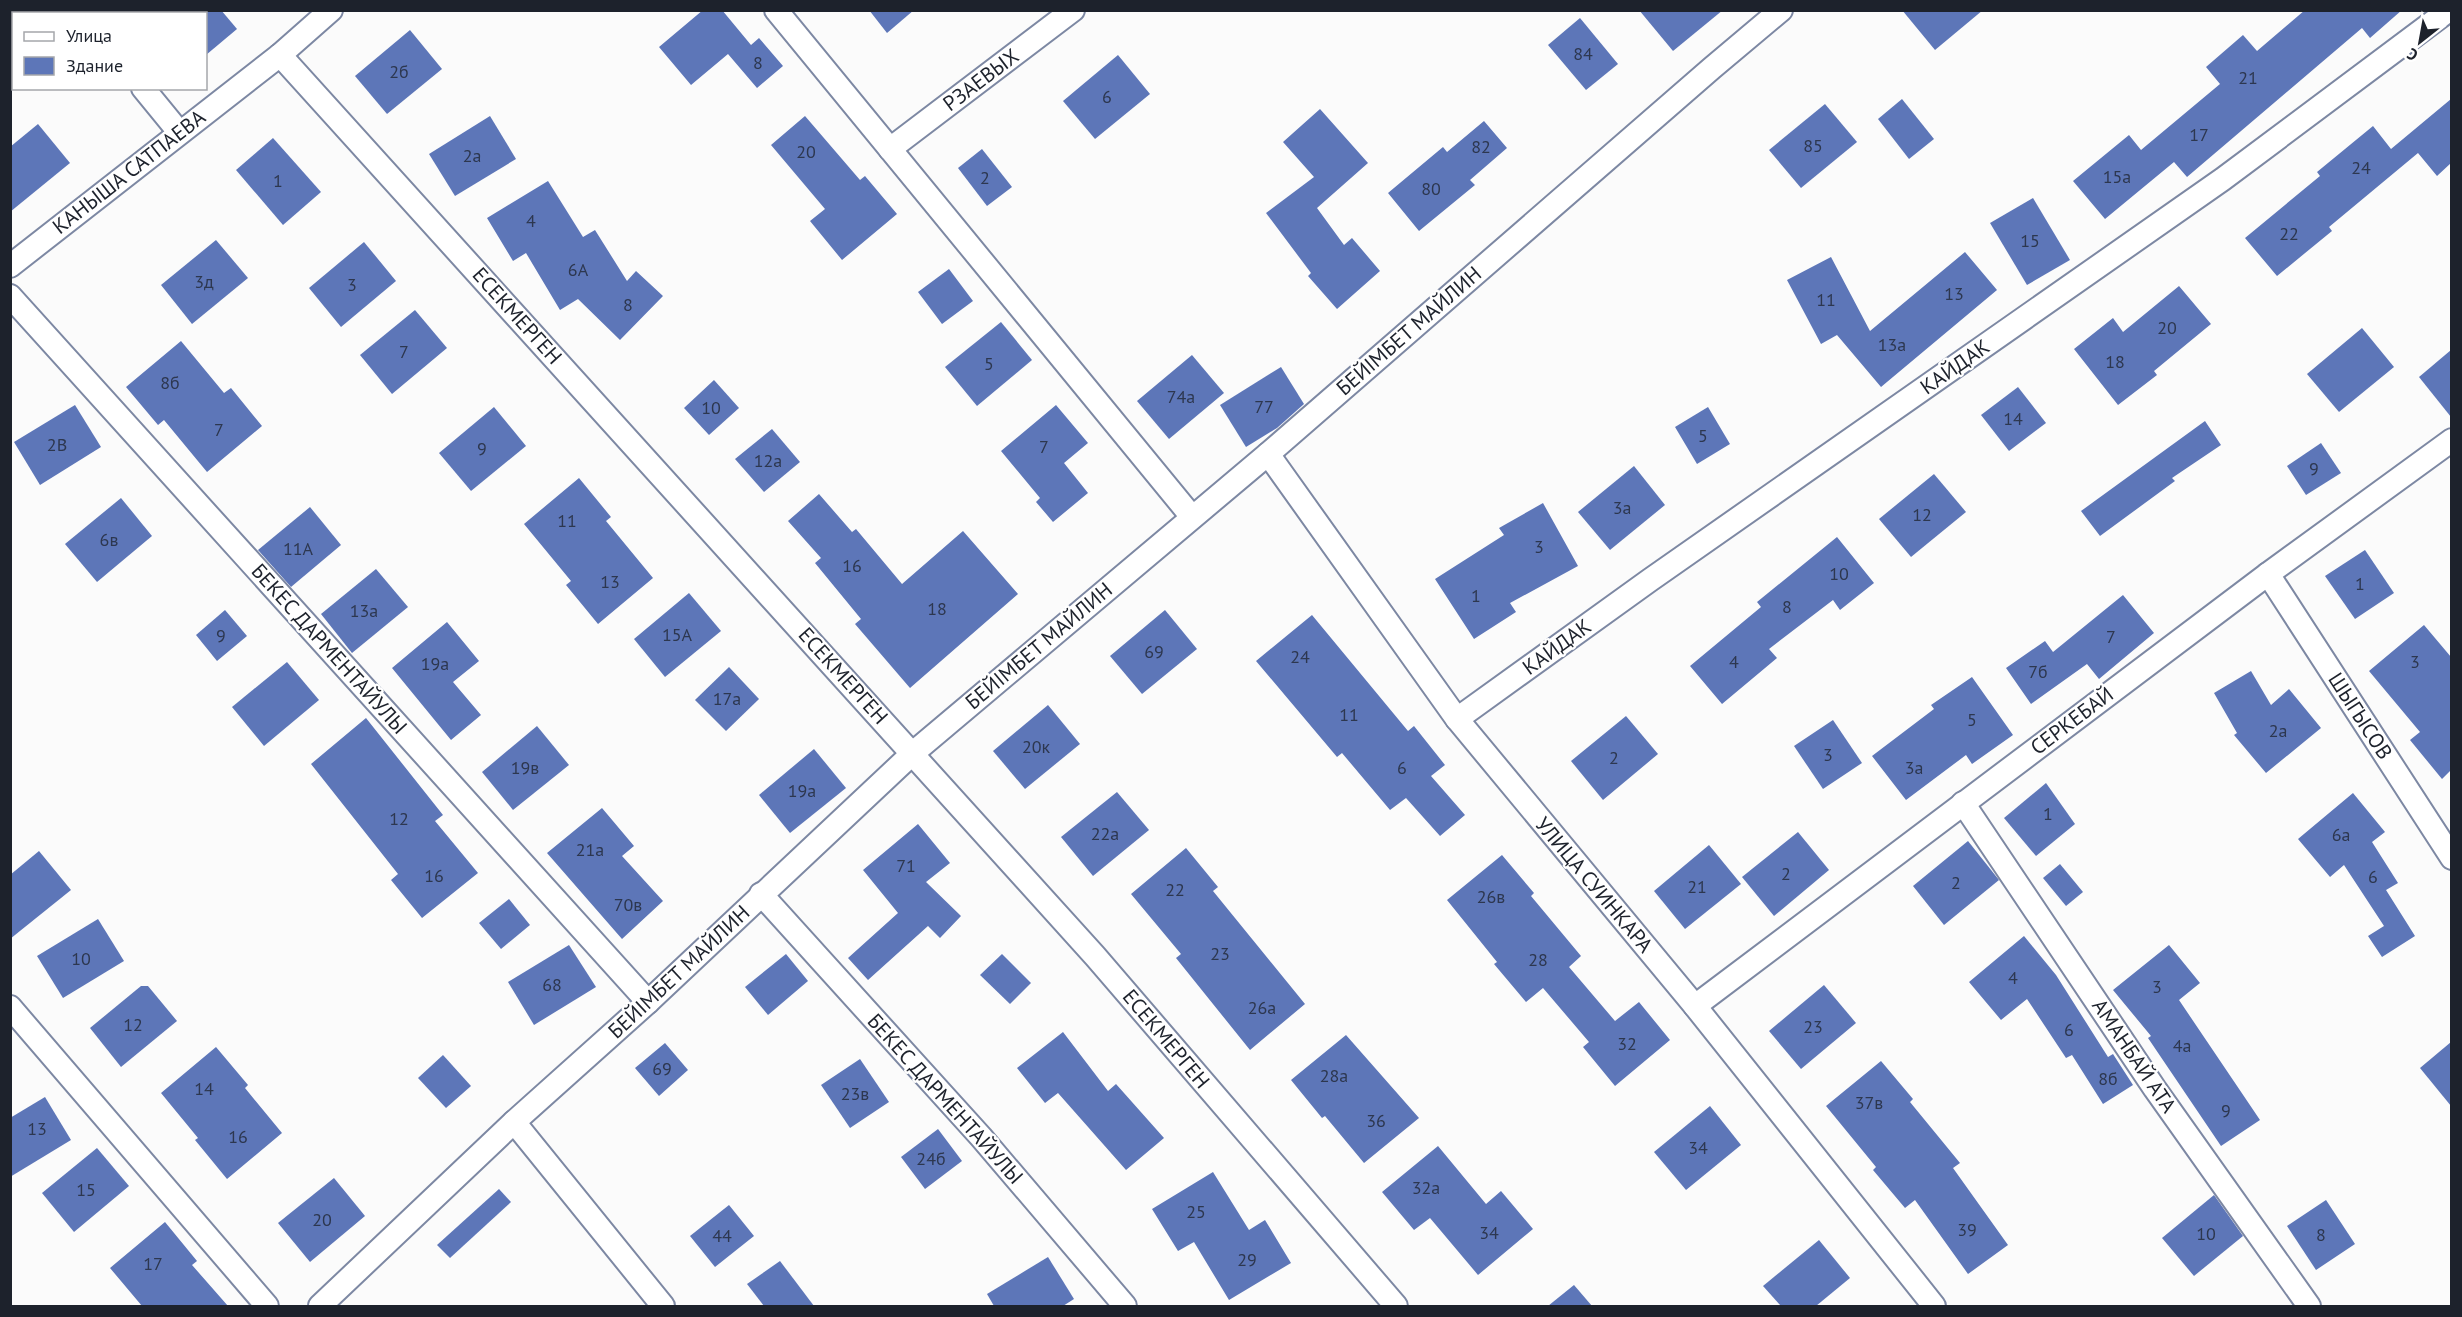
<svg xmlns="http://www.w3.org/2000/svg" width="2462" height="1317" font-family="'PT Sans',sans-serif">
<rect width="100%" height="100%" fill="#fbfbfb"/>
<!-- building -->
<g fill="#5d76b8">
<path d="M206 10H221L237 29 206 55Z"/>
<path d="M703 10H722L751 45 759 38 783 66 757 88 728 54 691 85 659 47Z"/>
<path d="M869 10H914L887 33Z"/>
<path d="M1639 10H1723L1673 51Z"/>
<path d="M1902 10H1983L1935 50Z"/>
<path d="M2305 10H2402L2370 38 2362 28 2187 177 2174 162 2105 219 2073 181 2129 135 2141 150 2220 84 2206 67 2243 35 2257 51Z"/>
<path d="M1580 18 1618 64 1586 90 1548 45Z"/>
<path d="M410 30 442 69 387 114 355 76Z"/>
<path d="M1118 55 1150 94 1095 139 1063 101Z"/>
<path d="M1902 99 1934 139 1909 159 1878 119Z"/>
<path d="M2451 99V163L2437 176 2418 153 2329 227 2332 231 2277 276 2245 238 2320 176 2317 172 2373 126 2391 149Z"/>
<path d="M1825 104 1857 142 1801 188 1769 150Z"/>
<path d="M1320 109 1368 163 1317 208 1344 245 1352 238 1380 271 1337 309 1308 276 1311 273 1266 213 1314 177 1283 142Z"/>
<path d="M490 116 516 159 455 196 429 154Z"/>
<path d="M805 116 860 180 865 176 897 214 842 260 810 221 825 209 771 145Z"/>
<path d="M1484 121 1507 148 1470 180 1475 185 1419 231 1388 193 1443 147 1447 152Z"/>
<path d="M38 124 70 163 10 212V147Z"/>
<path d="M273 138 321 192 283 225 236 170Z"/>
<path d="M982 149 1012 187 987 206 958 168Z"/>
<path d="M548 181 583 237 595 230 627 281 636 271 663 296 620 340 578 299 560 310 526 253 513 261 487 218Z"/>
<path d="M2033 198 2070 260 2027 285 1990 223Z"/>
<path d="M216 240 248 278 192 324 161 285Z"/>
<path d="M364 242 396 281 341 327 309 288Z"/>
<path d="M1965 252 1997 290 1881 387 1837 335 1821 344 1787 280 1831 257 1870 331Z"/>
<path d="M949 269 973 301 942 324 918 292Z"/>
<path d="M2179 286 2211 324 2154 371 2157 375 2118 405 2074 349 2113 318 2123 332Z"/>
<path d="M415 310 447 348 392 394 360 355Z"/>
<path d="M1001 322 1032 360 977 406 945 367Z"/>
<path d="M2362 328 2394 367 2339 412 2307 374Z"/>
<path d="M181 341 224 393 231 388 262 426 207 472 164 420 158 425 126 387Z"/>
<path d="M2451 350V417L2419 377Z"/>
<path d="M1192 355 1224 393 1169 439 1137 401Z"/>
<path d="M1281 367 1304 404 1277 428 1246 447 1220 405Z"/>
<path d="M714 380 739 408 709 435 684 408Z"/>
<path d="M2018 387 2046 423 2009 451 1981 415Z"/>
<path d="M75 405 101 447 40 485 14 442Z"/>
<path d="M1056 405 1088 443 1064 463 1088 493 1053 522 1036 502 1040 498 1001 451Z"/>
<path d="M494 407 526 446 471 491 439 453Z"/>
<path d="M1708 407 1730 444 1697 464 1675 427Z"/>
<path d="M2205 421 2221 445 2172 478 2175 481 2100 536 2081 511Z"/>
<path d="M772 429 800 462 764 492 735 459Z"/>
<path d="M2321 443 2341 473 2306 495 2287 466Z"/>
<path d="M1634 466 1665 505 1610 550 1578 512Z"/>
<path d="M1934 474 1966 512 1911 557 1879 519Z"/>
<path d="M579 478 611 517 606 521 653 578 598 624 566 585 571 581 524 524Z"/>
<path d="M819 494 852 532 856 529 902 584 963 531 1018 594 910 688 855 624 861 619 815 563 821 558 788 521Z"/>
<path d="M121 498 152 536 97 582 65 544Z"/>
<path d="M1543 503 1578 566 1510 603 1516 612 1474 639 1435 579 1504 535 1499 528Z"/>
<path d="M310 507 341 545 291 587 258 550Z"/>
<path d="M1837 537 1874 583 1840 610 1833 600 1769 649 1777 658 1722 704 1690 666 1761 607 1757 602Z"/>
<path d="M2365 550 2394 593 2355 619 2325 576Z"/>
<path d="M376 569 408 607 352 653 321 614Z"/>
<path d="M689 593 721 631 665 677 634 639Z"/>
<path d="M2123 595 2154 633 2099 679 2087 664 2031 704 2006 668 2045 641 2053 652Z"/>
<path d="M225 610 247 636 217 661 196 635Z"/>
<path d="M1165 610 1197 649 1142 694 1110 656Z"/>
<path d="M1312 615 1408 731 1414 726 1445 765 1431 776 1465 815 1440 836 1406 798 1390 810 1342 753 1337 757 1256 661Z"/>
<path d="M447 622 479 661 453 682 481 715 451 740 392 668Z"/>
<path d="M2424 625 2451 657V770L2442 779 2410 740 2420 732 2369 671Z"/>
<path d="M287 662 319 700 264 746 232 707Z"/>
<path d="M729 667 759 699 726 731 695 700Z"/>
<path d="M2251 671 2271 705 2289 689 2321 728 2266 773 2234 735 2237 733 2214 693Z"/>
<path d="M1972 677 2013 735 1972 764 1966 755 1906 800 1872 756 1934 709 1931 705Z"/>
<path d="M1048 705 1080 744 1025 789 993 751Z"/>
<path d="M1626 716 1658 754 1603 800 1571 761Z"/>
<path d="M366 718 443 815 435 821 478 873 422 918 391 880 398 874 311 764Z"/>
<path d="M1833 720 1862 763 1823 789 1794 746Z"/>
<path d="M537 726 569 765 513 810 482 772Z"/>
<path d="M814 749 846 788 790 833 759 795Z"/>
<path d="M2046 783 2075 824 2036 856 2004 818Z"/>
<path d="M1117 792 1149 830 1093 876 1061 837Z"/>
<path d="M2353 793 2385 832 2372 842 2398 883 2386 890 2415 936 2382 957 2368 936 2384 926 2344 865 2330 877 2298 839Z"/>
<path d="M602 808 634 846 622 856 663 901 622 939 547 853Z"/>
<path d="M918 824 950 863 926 882 961 916 940 938 928 926 868 980 848 958 898 913 863 870Z"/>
<path d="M1798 832 1829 870 1774 916 1742 877Z"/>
<path d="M1968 841 1999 880 1944 925 1913 886Z"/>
<path d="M1709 845 1741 884 1685 929 1654 891Z"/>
<path d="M1186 848 1218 887 1213 891 1305 1004 1250 1050 1176 958 1181 954 1131 894Z"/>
<path d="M39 851 71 890 10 939V875Z"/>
<path d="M1502 855 1534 893 1531 896 1581 956 1569 967 1615 1021 1639 1002 1670 1040 1615 1086 1583 1047 1589 1042 1543 988 1526 1002 1494 964 1497 962 1447 900Z"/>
<path d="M2060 864 2083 892 2066 906 2043 878Z"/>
<path d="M509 899 530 925 501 949 479 923Z"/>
<path d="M98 919 124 961 63 998 37 956Z"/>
<path d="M2024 936 2056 975 2108 1057 2113 1054 2133 1085 2103 1104 2072 1055 2066 1058 2027 999 2001 1020 1969 982Z"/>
<path d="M569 945 596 987 534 1025 508 982Z"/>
<path d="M2169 945 2200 983 2179 1000 2260 1120 2221 1146 2148 1038 2151 1036 2113 990Z"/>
<path d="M786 954 808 981 768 1015 745 987Z"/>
<path d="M1002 954 1031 983 1010 1004 980 975Z"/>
<path d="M1824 985 1856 1023 1801 1069 1769 1031Z"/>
<path d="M141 986H148L177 1021 121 1067 90 1028Z"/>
<path d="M1063 1032 1108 1091 1116 1084 1164 1138 1126 1170 1058 1093 1045 1103 1017 1068Z"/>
<path d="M1346 1035 1419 1118 1364 1163 1325 1116 1322 1118 1291 1080Z"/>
<path d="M2451 1042V1106L2420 1068Z"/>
<path d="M665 1043 688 1070 659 1096 635 1068Z"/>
<path d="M216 1047 248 1085 245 1088 282 1133 227 1179 195 1140 198 1138 161 1093Z"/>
<path d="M443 1055 471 1086 446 1108 418 1078Z"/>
<path d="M860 1059 889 1102 850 1128 821 1085Z"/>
<path d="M1881 1061 1913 1099 1910 1102 1960 1163 1953 1168 2008 1245 1968 1274 1915 1200 1905 1208 1873 1170 1876 1167 1826 1106Z"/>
<path d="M45 1097 71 1140 10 1177V1118Z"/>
<path d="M1710 1106 1741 1145 1686 1190 1654 1152Z"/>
<path d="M938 1129 962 1161 925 1189 901 1157Z"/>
<path d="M1438 1146 1486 1204 1501 1191 1533 1229 1478 1275 1430 1218 1414 1230 1382 1192Z"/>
<path d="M97 1148 129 1186 74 1232 42 1193Z"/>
<path d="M1213 1172 1249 1230 1265 1220 1291 1263 1229 1300 1194 1242 1178 1251 1152 1209Z"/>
<path d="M334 1178 365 1216 310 1262 278 1223Z"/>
<path d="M499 1189 511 1202 450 1258 437 1245Z"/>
<path d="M2214 1195 2243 1236 2194 1276 2162 1238Z"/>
<path d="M2326 1200 2355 1244 2316 1270 2287 1226Z"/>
<path d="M729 1205 754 1236 715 1267 690 1236Z"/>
<path d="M165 1222 197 1261 192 1265 228 1306H142L110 1268Z"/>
<path d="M1819 1240 1850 1278 1816 1306H1781L1763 1286Z"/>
<path d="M1048 1257 1074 1299 1063 1306H994L987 1294Z"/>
<path d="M780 1261 814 1306H764L747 1284Z"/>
<path d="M1574 1285 1592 1306H1548Z"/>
</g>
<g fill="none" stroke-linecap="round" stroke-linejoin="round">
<defs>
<g id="minor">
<path d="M80 10 82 14"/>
<path d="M776 10 1192 517"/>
<path d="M280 55 1095 956 1396 1306"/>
<path d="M143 88 179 132"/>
<path d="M890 149 1073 10"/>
<path d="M10 266 280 55 331 10"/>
<path d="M10 296 648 1002"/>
<path d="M1268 454 1457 719 1695 1006 1934 1306"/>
<path d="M2268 574 2452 858"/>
<path d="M1457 719 1650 580 2223 179 2449 10"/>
<path d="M1963 803 2155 1089 2309 1306"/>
<path d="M761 894 981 1137 1125 1306"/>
<path d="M1695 1006 2268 574 2452 440"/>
<path d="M10 1007 267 1306"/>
<path d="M514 1122 663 1306"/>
<path d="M320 1306 514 1122 648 1002 913 753 1268 454 1712 68 1781 10"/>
</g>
</defs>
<!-- minor casing -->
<use href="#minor" stroke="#7d88a3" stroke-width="26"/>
<!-- minor -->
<use href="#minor" stroke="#fff" stroke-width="22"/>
</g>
<g text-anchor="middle" stroke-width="4.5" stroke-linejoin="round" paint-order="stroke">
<!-- number labels -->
<g font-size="18" fill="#2d374f">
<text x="1583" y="60">84</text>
<text x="758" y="69">8</text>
<text x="399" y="78">2б</text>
<text x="2248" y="84">21</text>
<text x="1107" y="103">6</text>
<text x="2199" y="141">17</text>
<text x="1813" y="152">85</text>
<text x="1481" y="153">82</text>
<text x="806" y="158">20</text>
<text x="472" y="162">2а</text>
<text x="2361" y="174">24</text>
<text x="2117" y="183">15а</text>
<text x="985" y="184">2</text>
<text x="278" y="187">1</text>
<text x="1431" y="195">80</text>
<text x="531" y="227">4</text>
<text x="2289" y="240">22</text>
<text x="2030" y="247">15</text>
<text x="578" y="276">6А</text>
<text x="204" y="288">3д</text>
<text x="352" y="291">3</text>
<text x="1954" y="300">13</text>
<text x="1826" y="306">11</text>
<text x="628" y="311">8</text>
<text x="2167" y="334">20</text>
<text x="1892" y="351">13а</text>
<text x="404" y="358">7</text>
<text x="2115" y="368">18</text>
<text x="989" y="370">5</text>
<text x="170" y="389">8б</text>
<text x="1181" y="403">74а</text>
<text x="1264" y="413">77</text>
<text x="711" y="414">10</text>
<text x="2013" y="425">14</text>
<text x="219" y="436">7</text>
<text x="1703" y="442">5</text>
<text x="57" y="451">2В</text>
<text x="1044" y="453">7</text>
<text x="482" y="455">9</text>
<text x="768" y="467">12а</text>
<text x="2314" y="475">9</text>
<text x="1622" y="514">3а</text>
<text x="1922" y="521">12</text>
<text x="567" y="527">11</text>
<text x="109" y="546">6в</text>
<text x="1539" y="553">3</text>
<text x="298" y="555">11А</text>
<text x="852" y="572">16</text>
<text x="1839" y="580">10</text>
<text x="610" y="588">13</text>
<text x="2360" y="590">1</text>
<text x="1476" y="602">1</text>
<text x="1787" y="613">8</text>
<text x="937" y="615">18</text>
<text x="364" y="617">13а</text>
<text x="677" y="641">15А</text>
<text x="221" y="642">9</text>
<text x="2111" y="643">7</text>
<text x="1154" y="658">69</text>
<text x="1300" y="663">24</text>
<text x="1734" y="668">4</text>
<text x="2415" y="668">3</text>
<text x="435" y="670">19а</text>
<text x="2038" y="678">7б</text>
<text x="727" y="705">17а</text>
<text x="1349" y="721">11</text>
<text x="1972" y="726">5</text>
<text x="2278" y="737">2а</text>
<text x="1036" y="753">20к</text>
<text x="1828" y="761">3</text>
<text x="1614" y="764">2</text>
<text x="525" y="774">19в</text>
<text x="1402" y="774">6</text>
<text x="1914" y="774">3а</text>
<text x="802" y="797">19а</text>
<text x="2048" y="820">1</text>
<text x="399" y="825">12</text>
<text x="1105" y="840">22а</text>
<text x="2341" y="841">6а</text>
<text x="590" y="856">21а</text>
<text x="906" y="872">71</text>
<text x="1786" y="880">2</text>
<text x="434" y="882">16</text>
<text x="2373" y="883">6</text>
<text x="1956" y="889">2</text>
<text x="1697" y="893">21</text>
<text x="1175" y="896">22</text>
<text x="1491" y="903">26в</text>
<text x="628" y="911">70в</text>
<text x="1220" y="960">23</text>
<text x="81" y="965">10</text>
<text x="1538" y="966">28</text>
<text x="2013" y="984">4</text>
<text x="552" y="991">68</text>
<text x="2157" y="993">3</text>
<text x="1262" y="1014">26а</text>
<text x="133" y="1031">12</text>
<text x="1813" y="1033">23</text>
<text x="2069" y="1036">6</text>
<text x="1627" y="1050">32</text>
<text x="2182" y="1052">4а</text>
<text x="662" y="1075">69</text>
<text x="1334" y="1082">28а</text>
<text x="2108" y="1085">8б</text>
<text x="204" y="1095">14</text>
<text x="855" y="1100">23в</text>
<text x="1869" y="1109">37в</text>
<text x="2226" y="1117">9</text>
<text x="1376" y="1127">36</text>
<text x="37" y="1135">13</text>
<text x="238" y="1143">16</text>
<text x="1698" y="1154">34</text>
<text x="931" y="1165">24б</text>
<text x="1426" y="1194">32а</text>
<text x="86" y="1196">15</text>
<text x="1196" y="1218">25</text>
<text x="322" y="1226">20</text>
<text x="1967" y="1236">39</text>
<text x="1489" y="1239">34</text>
<text x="2206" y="1240">10</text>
<text x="2321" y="1241">8</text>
<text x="722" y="1242">44</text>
<text x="1247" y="1266">29</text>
<text x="153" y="1270">17</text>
</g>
<!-- street labels -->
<g font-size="21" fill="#1d222c" stroke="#fff">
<text transform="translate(981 80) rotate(-37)" y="7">РЗАЕВЫХ</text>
<text transform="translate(129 172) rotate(-38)" y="7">КАНЫША САТПАЕВА</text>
<text transform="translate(517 316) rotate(48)" y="7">EСЕКМЕРГЕН</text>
<text transform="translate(1409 331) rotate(-41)" y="7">БЕЙІМБЕТ МАЙЛИН</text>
<text transform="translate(1955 367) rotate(-35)" y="7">КАЙДАК</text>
<text transform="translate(1039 646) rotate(-40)" y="7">БЕЙІМБЕТ МАЙЛИН</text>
<text transform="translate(1557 647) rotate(-36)" y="7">КАЙДАК</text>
<text transform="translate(329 649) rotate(48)" y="7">БЕКЕС ДАРМЕНТАЙУЛЫ</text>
<text transform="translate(843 676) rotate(48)" y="7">EСЕКМЕРГЕН</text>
<text transform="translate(2360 716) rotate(57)" y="7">ШЫГЫСОВ</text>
<text transform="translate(2072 721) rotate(-37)" y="7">СЕРКЕБАЙ</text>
<text transform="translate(1594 885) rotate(50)" y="7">УЛИЦА СУИНКАРА</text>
<text transform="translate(679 972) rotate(-43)" y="7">БЕЙІМБЕТ МАЙЛИН</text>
<text transform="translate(1166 1039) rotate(50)" y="7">EСЕКМЕРГЕН</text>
<text transform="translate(2134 1056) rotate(56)" y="7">АМАНБАЙ АТА</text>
<text transform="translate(945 1099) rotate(48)" y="7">БЕКЕС ДАРМЕНТАЙУЛЫ</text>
</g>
</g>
<!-- border -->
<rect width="2462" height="1317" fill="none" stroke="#1d222c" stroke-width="24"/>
<!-- legend -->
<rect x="12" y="12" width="195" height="78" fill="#ffffff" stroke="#a5a7ab" stroke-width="1.5"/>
<rect x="24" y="32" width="30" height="9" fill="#ffffff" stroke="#a5a7ab" stroke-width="1.5"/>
<text x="66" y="42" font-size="18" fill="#1d222c">Улица</text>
<rect x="24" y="57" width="30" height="18" fill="#5d76b8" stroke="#a5a7ab" stroke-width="1.5"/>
<text x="66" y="72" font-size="18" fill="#1d222c">Здание</text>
<!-- north arrow -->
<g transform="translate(2420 42) rotate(211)" stroke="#ffffff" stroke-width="4.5" paint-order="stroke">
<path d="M0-4.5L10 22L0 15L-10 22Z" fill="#1d222c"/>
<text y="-9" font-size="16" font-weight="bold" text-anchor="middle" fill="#1d222c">С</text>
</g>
</svg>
